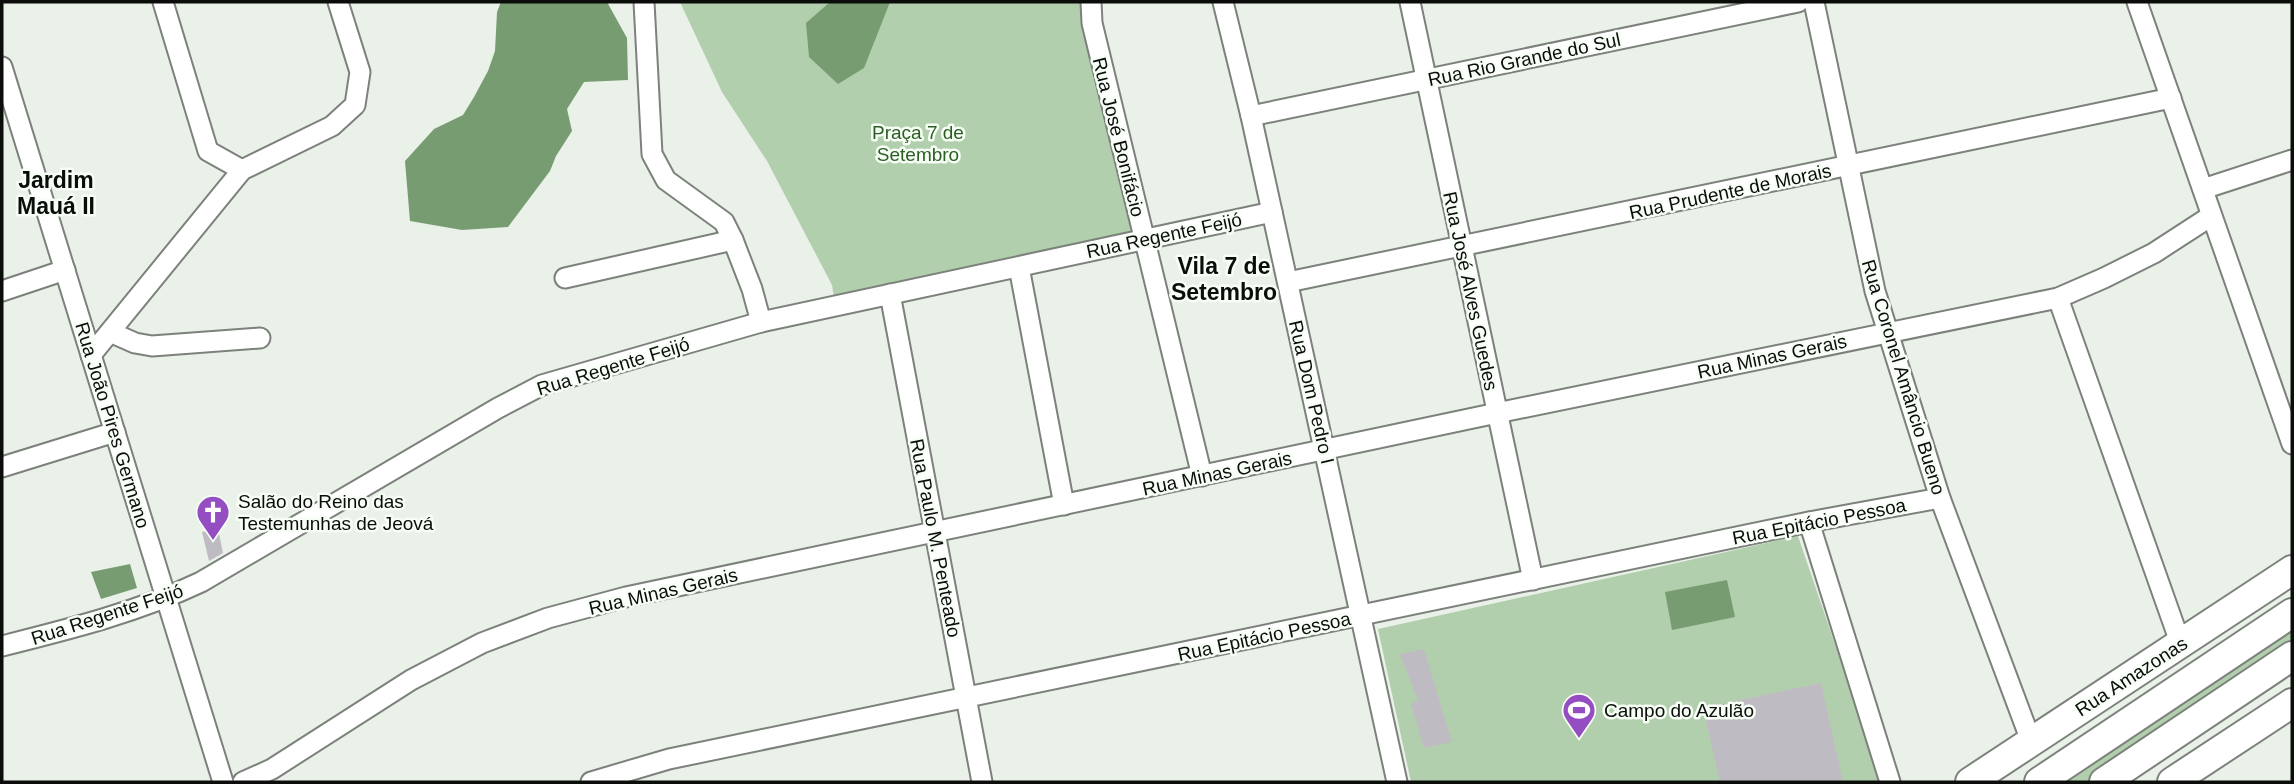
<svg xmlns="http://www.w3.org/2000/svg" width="2294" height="784" font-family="Arial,sans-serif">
<rect width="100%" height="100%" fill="#eaf1e9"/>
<!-- green -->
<g fill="#b2cfad">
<path d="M680 2H1088L1135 238 835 304 832 285 767 161 722 92Z"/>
<path d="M1798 536 1882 782H1411L1378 629Z"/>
<path d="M2292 621V650L2094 782H2060Z"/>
</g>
<!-- water -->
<g fill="#779c71">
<path d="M501 2H607L627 38 628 80 584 82 567 109 572 131 556 156 550 171 508 227 462 230 410 221 405 161 434 129 463 115 474 97 488 71 495 51 497 12Z"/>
<path d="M830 2H890L864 68 838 84 809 57 806 23Z"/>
<path d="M130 564 137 588 101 599 91 572Z"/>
<path d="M1727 580 1735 617 1672 630 1665 592Z"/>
</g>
<!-- building -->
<g fill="#bfbbc3">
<path d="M218 529 223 553 209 561 202 532Z"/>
<path d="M1424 649 1452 742 1424 748 1411 704 1418 701 1400 654Z"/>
<path d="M1821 683 1843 782H1720L1703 708Z"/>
</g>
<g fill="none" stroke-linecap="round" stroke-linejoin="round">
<defs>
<g id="street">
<path d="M163 2 208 151 242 170"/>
<path d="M644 2 652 154 666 180 724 222 733 240 752 289 761 322"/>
<path d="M1091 2 1092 23 1202 476"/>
<path d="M1223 2 1251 116 1397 782"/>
<path d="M1410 2 1533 580"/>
<path d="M1814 2 1875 291 1940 498 2031 741"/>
<path d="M2137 2 2292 444"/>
<path d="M2 67 223 782"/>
<path d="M1251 116 1798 2"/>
<path d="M2203 189 2292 160"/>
<path d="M1019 267 1064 505"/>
<path d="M565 278 733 240"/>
<path d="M1288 282 2171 98"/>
<path d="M2 291 65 270"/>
<path d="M890 294 982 782"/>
<path d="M2058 298 2181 645"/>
<path d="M110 332 135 343 152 346 260 338"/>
<path d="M91 355 242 170 332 126 355 105 360 72 338 2"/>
<path d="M2 467 115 432"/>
<path d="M1809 522 1890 782"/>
<path d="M2 646C70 629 138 612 201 582L498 408 542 385 761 322 1272 212"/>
<path d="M243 782 272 769 411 680 482 643 548 618 626 597 1497 413 2058 298 2104 278 2154 253 2211 216"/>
<path d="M591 782 669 759 1809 522 1940 498"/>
</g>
<g id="secondary">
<path d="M1970 782 2292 570"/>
<path d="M2039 782 2292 613"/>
<path d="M2104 782 2292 656"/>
<path d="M2172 782 2292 703"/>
</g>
</defs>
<!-- street casing -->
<use href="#street" stroke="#7c827b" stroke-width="23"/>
<!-- secondary casing -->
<use href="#secondary" stroke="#7c827b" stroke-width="32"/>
<!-- street -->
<use href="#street" stroke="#fff" stroke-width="19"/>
<!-- secondary -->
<use href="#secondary" stroke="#fff" stroke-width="28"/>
</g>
<!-- icons -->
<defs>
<symbol id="church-pin" viewBox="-11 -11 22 30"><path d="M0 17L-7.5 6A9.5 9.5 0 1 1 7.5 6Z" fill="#944ec2" stroke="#f7fef6"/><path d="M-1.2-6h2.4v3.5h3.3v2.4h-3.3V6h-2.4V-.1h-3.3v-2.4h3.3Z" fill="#fff"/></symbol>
<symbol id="stadium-pin" viewBox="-11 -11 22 30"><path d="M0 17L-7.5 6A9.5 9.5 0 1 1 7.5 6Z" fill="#944ec2" stroke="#f7fef6"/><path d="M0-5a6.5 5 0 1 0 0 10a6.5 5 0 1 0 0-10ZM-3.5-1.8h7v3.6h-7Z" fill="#fff"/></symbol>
</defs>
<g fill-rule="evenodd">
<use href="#church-pin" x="194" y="493" width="38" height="52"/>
<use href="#stadium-pin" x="1560" y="691" width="38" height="52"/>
</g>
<g text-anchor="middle" stroke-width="5" stroke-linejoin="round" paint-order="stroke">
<!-- street labels -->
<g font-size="19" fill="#0b0d0b" stroke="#f7fef6">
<text transform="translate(1524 59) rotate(-12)" y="7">Rua Rio Grande do Sul</text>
<text transform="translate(1119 137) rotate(76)" y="7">Rua José Bonifácio</text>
<text transform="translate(1730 191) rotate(-12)" y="7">Rua Prudente de Morais</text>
<text transform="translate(1164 235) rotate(-12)" y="7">Rua Regente Feijó</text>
<text transform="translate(1471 291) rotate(78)" y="7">Rua José Alves Guedes</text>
<text transform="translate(1772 356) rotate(-12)" y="7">Rua Minas Gerais</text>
<text transform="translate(613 366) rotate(-17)" y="7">Rua Regente Feijó</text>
<text transform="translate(1904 377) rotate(73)" y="7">Rua Coronel Amâncio Bueno</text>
<text transform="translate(1312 392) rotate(77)" y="7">Rua Dom Pedro I</text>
<text transform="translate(113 425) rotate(73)" y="7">Rua João Pires Germano</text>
<text transform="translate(1217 473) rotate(-12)" y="7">Rua Minas Gerais</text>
<text transform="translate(1819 521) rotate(-11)" y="7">Rua Epitácio Pessoa</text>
<text transform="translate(936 538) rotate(79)" y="7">Rua Paulo M. Penteado</text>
<text transform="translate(663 591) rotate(-13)" y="7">Rua Minas Gerais</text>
<text transform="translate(107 614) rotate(-18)" y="7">Rua Regente Feijó</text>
<text transform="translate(1264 636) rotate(-12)" y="7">Rua Epitácio Pessoa</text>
<text transform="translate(2131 676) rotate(-33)" y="7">Rua Amazonas</text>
</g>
<!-- park labels -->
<g font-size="19" fill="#2c5e24" stroke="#f7fef6">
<text x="918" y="139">Praça 7 de<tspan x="918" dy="22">Setembro</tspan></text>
</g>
<!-- poi labels -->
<g font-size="19" fill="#0b0d0b" stroke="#f7fef6" text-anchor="start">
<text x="238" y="508">Salão do Reino das<tspan x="238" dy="22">Testemunhas de Jeová</tspan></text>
<text x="1604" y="717">Campo do Azulão</text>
</g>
<!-- quarter labels -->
<g font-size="23" font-weight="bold" fill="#0b0d0b" stroke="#f7fef6">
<text x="56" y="188">Jardim<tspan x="56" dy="26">Mauá II</tspan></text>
<text x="1224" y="274">Vila 7 de<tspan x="1224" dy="26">Setembro</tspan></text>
</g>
</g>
<!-- border -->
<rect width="2294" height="784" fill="none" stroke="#0b0d0b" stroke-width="7"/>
</svg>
